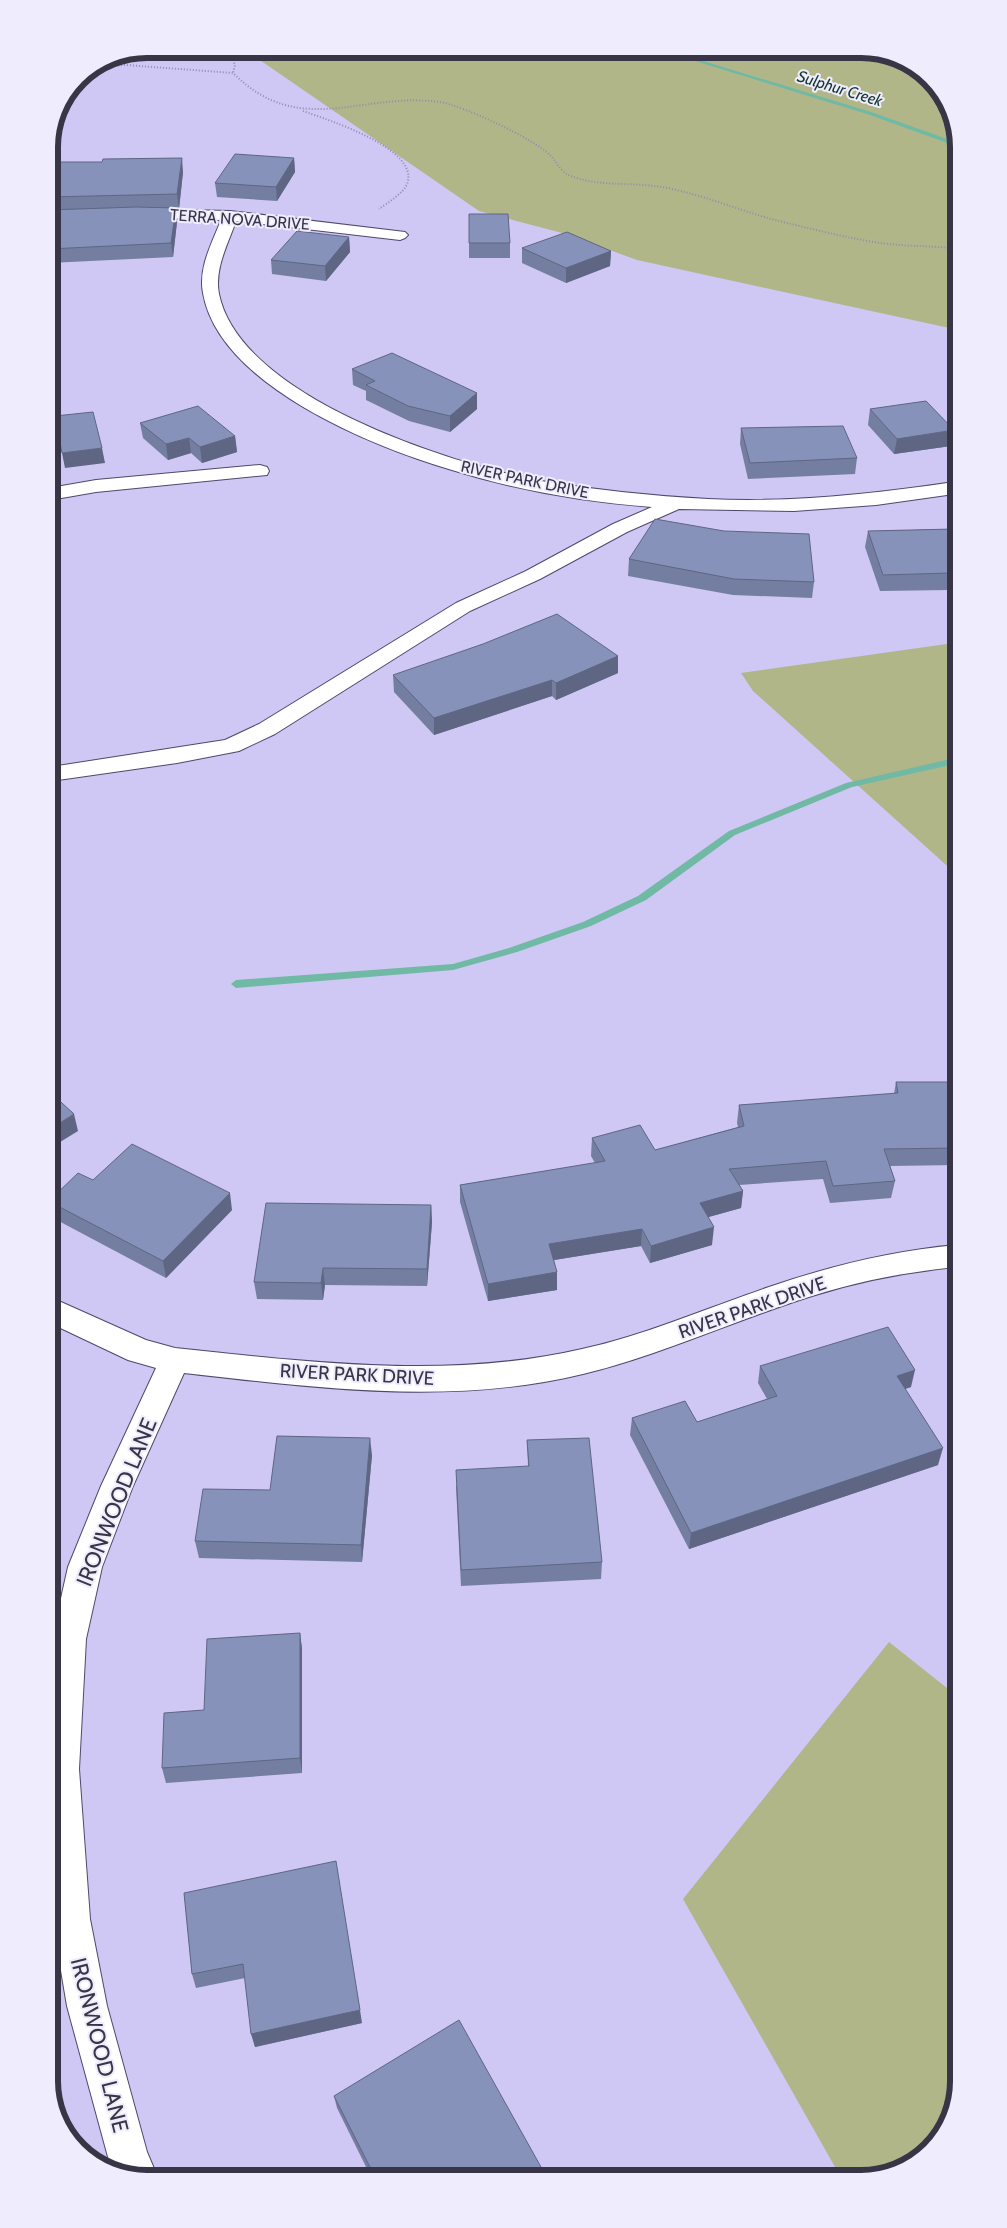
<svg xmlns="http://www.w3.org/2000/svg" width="1007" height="2228" font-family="Cabin,sans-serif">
<rect width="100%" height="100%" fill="#cfc7f4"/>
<!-- green -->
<g fill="#b1b689">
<path d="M244 49H867L920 69 953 115 954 329 637 260 566 234 479 211Z"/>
<path d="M954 643 955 873 753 691 741 673Z"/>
<path d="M889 1642 957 1696 958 2082 942 2136 892 2174H839L683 1899Z"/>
</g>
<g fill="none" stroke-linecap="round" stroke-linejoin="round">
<!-- stream -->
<g fill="#70b9a4" fill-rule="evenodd">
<path d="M656 49H664L871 112 953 141V145L867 114Z"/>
<path d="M955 758V764L852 787 735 835 646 900 591 926 517 952 453 970 236 988 231 984 236 980 453 964 509 948 583 922 638 896 729 831 846 783Z"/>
</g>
<defs>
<g id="minor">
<path d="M138 209 230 211 405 232 408 235 405 238 400 240 236 221C228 244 214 269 219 294 240 397 450 464 541 481 596 490 652 496 708 499 790 503 873 494 954 482V494L876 505 794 511 679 509 627 532 540 579 470 611 275 734 239 751 177 763 51 781V767L225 740 259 724 456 603 526 571 613 524 652 507C585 502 516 490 452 470 373 447 219 385 203 293 198 268 212 243 221 220L133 217 130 214 133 211Z"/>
<path d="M260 465 267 467 269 471 267 475 96 492 50 500V488L96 480Z"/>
<path d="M956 1245V1267C907 1272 859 1281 812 1296 735 1320 662 1355 583 1374 452 1406 317 1388 184 1373L133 1486 102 1567 86 1639 79 1769 90 1919 107 2006 147 2152 158 2178 140 2179 111 2168 67 2006 54 1929 53 1634 68 1567 101 1486 156 1368 128 1360 52 1324V1298L146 1340 175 1348C310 1362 448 1380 582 1349 646 1335 707 1308 769 1287 830 1266 892 1251 956 1245Z"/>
</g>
</defs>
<!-- minor casing -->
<use href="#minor" stroke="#50476d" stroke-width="2"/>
<!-- path -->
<g stroke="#928cae" stroke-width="2" stroke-dasharray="1 2" stroke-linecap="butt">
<path d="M228 49 235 65 233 73"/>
<path d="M94 66 126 65 233 73C300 140 362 91 440 102 464 106 532 138 550 155 557 162 560 172 571 176 599 187 632 182 662 187 702 194 740 211 779 221 812 229 847 238 880 243 904 246 929 246 953 248"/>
<path d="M303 111C328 120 421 149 407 184 404 193 387 203 379 209"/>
</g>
<!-- minor -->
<use href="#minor" fill="#fff" fill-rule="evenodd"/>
</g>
<!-- wall -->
<g fill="#747ea1">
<path d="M294 158 295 172 277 201 217 197 215 183Z"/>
<path d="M49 162 183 172 179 209H176L177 222 173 257 49 263Z"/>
<path d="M469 214 510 243V258H469Z"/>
<path d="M349 237 350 252 326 281 272 274 271 260Z"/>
<path d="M522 248 611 251 610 266 566 283 522 263Z"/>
<path d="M352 369 477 393V409L450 432 409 421 366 400V391L353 385Z"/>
<path d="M953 373H954V391L950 389Z"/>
<path d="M870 409 951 446 894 454 868 425Z"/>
<path d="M140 423 235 436 237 452 202 463 191 453 168 460 143 438Z"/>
<path d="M741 428 857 458 855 474 748 479 740 444Z"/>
<path d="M954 529V580H950L948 590 880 591 865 547 868 531Z"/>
<path d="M629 559 814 582 812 598 733 595 628 576Z"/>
<path d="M618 656V673L556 700 552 696 434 735 394 692 393 675Z"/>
<path d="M896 1082H956V1165L890 1166 895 1181 891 1198 830 1203 823 1179 739 1185 743 1191 741 1208 708 1217 712 1245 650 1263 641 1246 554 1260 557 1290 488 1301 460 1202V1185L595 1163 591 1156 592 1138 655 1150 738 1127 737 1123 739 1105 894 1094Z"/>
<path d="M93 1180 232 1210 166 1278 53 1218 52 1215V1198Z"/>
<path d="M431 1205 432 1222 427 1286 325 1285 323 1300 257 1299 254 1282Z"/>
<path d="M951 1315H956V1364L947 1332Z"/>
<path d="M760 1366 911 1387 905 1389 938 1465 689 1549 630 1435 632 1418 697 1422 767 1399 758 1383Z"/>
<path d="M527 1440 602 1562 601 1579 461 1586 456 1486 528 1466Z"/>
<path d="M372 1455 362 1562 199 1558 195 1541 270 1490Z"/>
<path d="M300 1633 302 1649V1773L166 1783 162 1768 204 1710Z"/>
<path d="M184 1893 362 2023 255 2047 245 1978 196 1988 192 1974Z"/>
<path d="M334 2096 540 2176 371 2177 337 2108Z"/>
</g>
<!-- shaded-wall -->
<g fill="#5e6683">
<path d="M182 158 183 172 179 209 177 194Z"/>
<path d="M294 158 295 172 277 201 276 187Z"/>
<path d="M176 208 177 222 173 257 171 243Z"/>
<path d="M349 237 350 252 326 281 325 266Z"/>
<path d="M611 251 610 266 566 283V268Z"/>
<path d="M477 393V409L450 432V416Z"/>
<path d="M954 430 951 446 894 454 897 439Z"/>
<path d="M235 436 237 452 202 463 200 447Z"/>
<path d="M189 438 191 453 168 460 166 444Z"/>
<path d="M102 448 105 463 65 468 62 453Z"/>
<path d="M954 564V580H950L951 573 948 565Z"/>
<path d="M618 656V673L556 700V683Z"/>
<path d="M552 680V696L434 735V718Z"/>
<path d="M74 1114 78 1131 52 1147V1128Z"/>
<path d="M743 1191 741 1208 698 1220 700 1203Z"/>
<path d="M230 1193 232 1210 166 1278 163 1261Z"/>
<path d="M431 1205 432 1222 427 1286V1269Z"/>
<path d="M714 1227 712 1245 650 1263 651 1246Z"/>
<path d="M642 1229 641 1246 548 1261 549 1244Z"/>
<path d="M323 1268 325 1285 323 1300 321 1283Z"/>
<path d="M557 1272V1290L488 1301V1284Z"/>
<path d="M915 1370 911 1387 893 1393 897 1376Z"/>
<path d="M370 1438 372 1455 362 1562 361 1545Z"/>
<path d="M943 1448 938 1465 689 1549 691 1533Z"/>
<path d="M300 1633 302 1649V1773L300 1758Z"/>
<path d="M360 2010 362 2023 255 2047 251 2034Z"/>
<path d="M541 2167 540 2176H526Z"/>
</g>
<!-- building -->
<g fill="#8792bb" stroke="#5e6683">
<path d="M235 154 294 158 276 187 215 183Z"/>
<path d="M182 158 177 194 49 197V162H102L103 159Z"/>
<path d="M136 207 176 208 171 243 49 249V210Z"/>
<path d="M469 214H508L510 243H469Z"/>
<path d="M297 231 349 237 325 266 271 260Z"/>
<path d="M567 232 611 251 566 268 522 248Z"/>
<path d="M392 353 477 393 450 416 408 406 366 385 375 381 352 369Z"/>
<path d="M926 401 954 430 897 439 870 409Z"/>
<path d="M198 406 235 436 200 447 189 438 166 444 140 423Z"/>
<path d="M93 412 102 448 62 453 55 416Z"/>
<path d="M843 426 857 458 750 463 741 428Z"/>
<path d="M655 519 724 531 809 534 814 582 734 579 629 559Z"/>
<path d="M954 529V564L948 565 951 573 883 575 868 531Z"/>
<path d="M557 614 618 656 556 683 552 680 434 718 393 675 483 644Z"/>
<path d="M896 1082H956V1148L884 1149 895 1181 833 1186 826 1161 729 1169 743 1191 700 1203 714 1227 651 1246 642 1229 549 1244 557 1272 488 1284 460 1185 605 1161 592 1138 640 1125 655 1150 744 1126 739 1105 898 1093Z"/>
<path d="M51 1093 74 1114 52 1128Z"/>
<path d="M132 1144 230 1193 163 1261 52 1203V1198L78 1173 93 1180Z"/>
<path d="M266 1203 431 1205 427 1269 323 1268 321 1283 254 1282Z"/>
<path d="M951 1315H956V1331Z"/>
<path d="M888 1327 915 1370 897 1376 943 1448 691 1533 632 1418 685 1401 697 1422 777 1396 760 1366Z"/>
<path d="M277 1436 370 1438 361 1545 195 1541 203 1489 270 1490Z"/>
<path d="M589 1438 602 1562 461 1570 456 1470 529 1466 527 1440Z"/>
<path d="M300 1633V1758L162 1768 164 1713 204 1710 207 1639Z"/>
<path d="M336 1861 360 2010 251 2034 243 1964 192 1974 184 1893Z"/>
<path d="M459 2020 541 2167 526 2176 375 2177 334 2096Z"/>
</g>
<g text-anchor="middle" stroke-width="4" stroke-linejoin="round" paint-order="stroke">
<!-- far-water labels -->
<g font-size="16" font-style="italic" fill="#15392f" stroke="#efecfe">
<text transform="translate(840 88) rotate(17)" y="6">Sulphur Creek</text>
</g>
<!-- far-street labels -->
<g font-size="16" fill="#383547" stroke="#efecfe">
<text transform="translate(240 219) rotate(4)" y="6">TERRA NOVA DRIVE</text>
<text transform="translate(525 479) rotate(12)" y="6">RIVER PARK DRIVE</text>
</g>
<!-- street labels -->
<g font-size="19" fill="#383547" stroke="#efecfe">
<text transform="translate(752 1307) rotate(-19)" y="7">RIVER PARK DRIVE</text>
<text transform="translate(357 1374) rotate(3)" y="7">RIVER PARK DRIVE</text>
</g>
<!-- near-street labels -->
<g font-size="22" fill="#383547" stroke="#efecfe">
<text transform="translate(116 1502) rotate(-68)" y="8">IRONWOOD LANE</text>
<text transform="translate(100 2045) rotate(76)" y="8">IRONWOOD LANE</text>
</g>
</g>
<!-- crop -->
<path d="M0 0H1007V2228H0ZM147 58H861A89 89 0 0 1 950 147V2081A89 89 0 0 1 861 2170H147A89 89 0 0 1 58 2081V147A89 89 0 0 1 147 58Z" fill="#efecfe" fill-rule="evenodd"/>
<path fill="none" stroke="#383547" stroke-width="6" d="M147 58H861A89 89 0 0 1 950 147V2081A89 89 0 0 1 861 2170H147A89 89 0 0 1 58 2081V147A89 89 0 0 1 147 58Z"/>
</svg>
